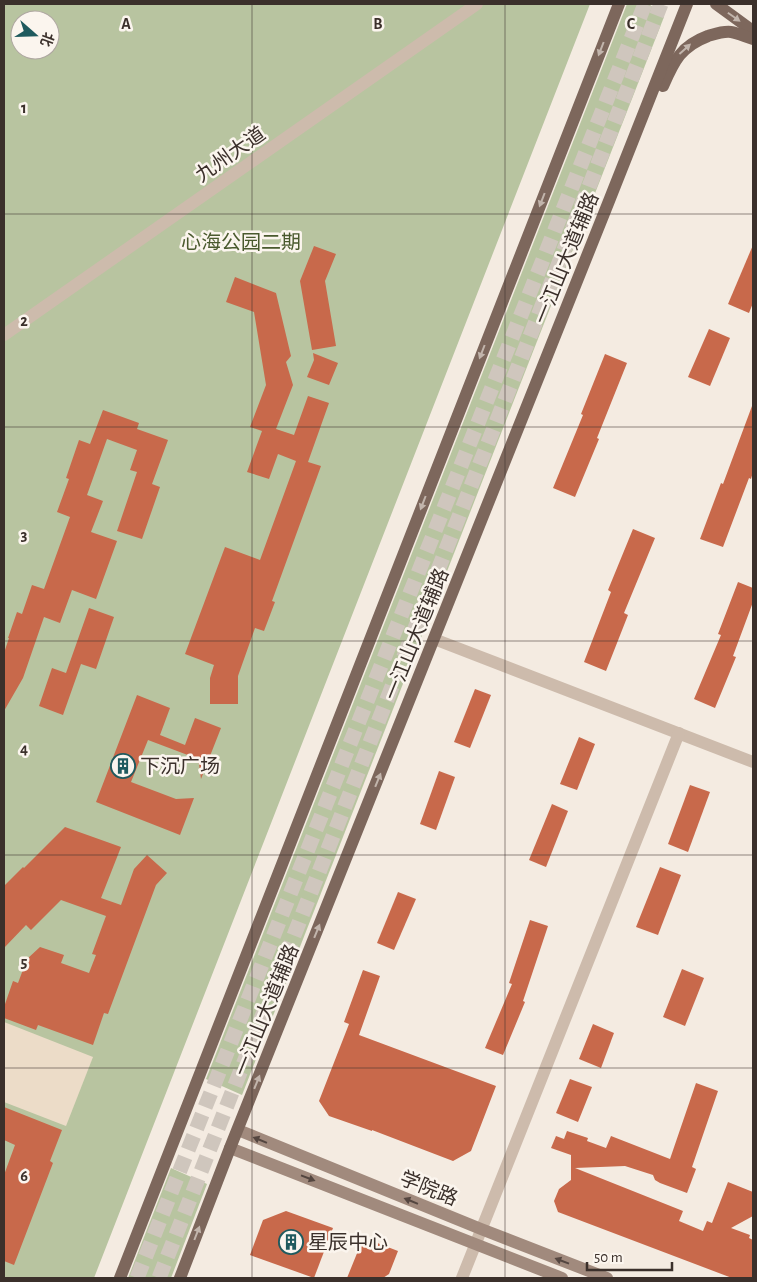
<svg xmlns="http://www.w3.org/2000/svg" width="757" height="1282" font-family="'Alegreya Sans','Noto Sans SC',sans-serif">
<rect width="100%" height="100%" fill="#f4ebe1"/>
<!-- green -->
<g fill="#b8c4a0" fill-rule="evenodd">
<path d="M4 4H590L94 1278H4ZM20 20H50V50H20Z"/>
<path d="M627 4H649L664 17 242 1095 206 1079Z"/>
<path d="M171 1168 207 1184 171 1278H128Z"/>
</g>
<!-- plaza -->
<path fill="#ecdcc8" d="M4 1022 93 1057 66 1126 4 1102Z"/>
<!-- building -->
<g fill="#c8694b">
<path d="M753 245V303L749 313 728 304Z"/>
<path d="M314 246 336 254 325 281 336 346 312 350 300 281Z"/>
<path d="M235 277 276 293 291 356 286 362 293 385 276 429 294 435 308 396 329 403 308 462 321 466 272 601 275 602 264 631 255 628 238 676V704H210V678L214 665 185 654 225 547 260 560 296 461 278 454 269 479 247 472 262 431 250 427 266 385 254 312 226 302Z"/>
<path d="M709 329 730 338 710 386 688 377Z"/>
<path d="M313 353 338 363 329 385 307 377 314 360Z"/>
<path d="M605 354 627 363 597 438 599 439 575 497 553 488 583 415 581 414Z"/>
<path d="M752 406 753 472 751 479 749 478 723 547 700 539 721 483 723 484Z"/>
<path d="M103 410 139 423 137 429 168 440 152 484 160 487 142 539 117 531 137 472 130 470 137 450 107 439 87 495 103 501 91 532 117 541 96 599 72 590 60 623 44 617 23 678 4 711V653L9 638H8L17 612 22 614 32 585 44 589 70 517 57 512 69 479 66 478 79 440 90 444Z"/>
<path d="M633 529 655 538 624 613 628 615 606 671 584 662 611 592 608 590Z"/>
<path d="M738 582 753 588V602L733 656 736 657 715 708 694 699 721 635 718 634Z"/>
<path d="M89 608 114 617 96 669 81 664 63 715 39 706 52 668 66 673Z"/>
<path d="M475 689 491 695 470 748 454 742Z"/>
<path d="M137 695 170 708 160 735 185 745 195 718 221 728 201 779 199 764 193 757 148 740 131 782 176 799 194 798 180 835 96 802Z"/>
<path d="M579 737 595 744 577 790 560 784Z"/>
<path d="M439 771 455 777 436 830 420 824Z"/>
<path d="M690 785 710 792 688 852 668 844Z"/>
<path d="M552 804 568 811 546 867 529 860Z"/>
<path d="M65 827 121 847 101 898 121 905 134 869 147 855 167 873 156 885 108 1014 104 1013 93 1045 38 1025 36 1030 4 1018V1007L13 981 18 983 27 959 40 947 64 955 61 963 89 973 96 955 92 954 106 916 61 900 31 930 26 925 4 948V886L23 867 24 868Z"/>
<path d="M660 867 681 875 658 935 636 927Z"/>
<path d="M398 892 416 899 394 950 377 943Z"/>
<path d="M530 920 548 926 523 1001 525 1002 503 1055 485 1048 512 984 509 983Z"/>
<path d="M682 969 704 978 685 1026 663 1017Z"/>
<path d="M363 970 380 976 359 1035 496 1086 471 1151 453 1161 372 1130V1131L329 1116 319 1101 349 1024 344 1022Z"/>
<path d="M593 1024 614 1033 601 1068 579 1059Z"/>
<path d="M570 1079 592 1087 578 1122 556 1113Z"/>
<path d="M696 1083 718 1091 692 1167 696 1169 687 1193 660 1183 655 1180 653 1175 625 1166 575 1168 683 1211 679 1221 703 1231 707 1221 712 1223 728 1182 753 1192V1216L731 1228 750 1235 749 1238 753 1240V1278H732L558 1212 554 1201 559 1189 571 1180V1155L551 1148 556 1136 564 1139 567 1131 588 1138 587 1141 606 1148 611 1136 670 1159Z"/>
<path d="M4 1107 62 1130 50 1161 53 1163 14 1265 4 1261V1175L15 1145 4 1140Z"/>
<path d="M286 1211 333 1228 314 1278 250 1255 263 1220Z"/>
<path d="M367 1239 398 1251 389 1274 383 1278H347L362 1241 366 1243Z"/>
</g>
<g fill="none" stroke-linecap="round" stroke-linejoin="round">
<!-- highway-tunnel -->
<g stroke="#cfc6bd" stroke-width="15" stroke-dasharray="15 8" stroke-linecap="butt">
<path d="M137 1278 645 4"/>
<path d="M159 1278 661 4"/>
</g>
<!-- street -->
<g stroke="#cdbbac" stroke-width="12">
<path d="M4 335 477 4"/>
<path d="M434 639 753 762"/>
<path d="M462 1278 679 733"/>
</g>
<!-- secondary -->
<g stroke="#a18a7d" stroke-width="12">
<path d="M238 1130 481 1229 607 1278"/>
<path d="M230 1148 562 1278"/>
</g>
<!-- primary -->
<g stroke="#7d675c" stroke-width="12">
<path d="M716 4 753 31"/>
<path d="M663 86C674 61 681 46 708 36 715 34 723 31 731 32 738 33 746 37 753 39"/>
<path d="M120 1278 619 4"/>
<path d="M180 1278 230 1148 609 201 687 4"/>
</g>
</g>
<!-- one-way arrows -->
<defs><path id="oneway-solid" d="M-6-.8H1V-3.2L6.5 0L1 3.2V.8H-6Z" transform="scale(1.25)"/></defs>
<g fill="#c2b5ac">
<use href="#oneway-solid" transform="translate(734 17) rotate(35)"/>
<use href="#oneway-solid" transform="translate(601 49) rotate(111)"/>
<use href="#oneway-solid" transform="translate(685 49) rotate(-42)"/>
<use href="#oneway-solid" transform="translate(542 200) rotate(111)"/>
<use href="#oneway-solid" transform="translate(482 352) rotate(111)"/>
<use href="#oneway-solid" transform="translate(423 503) rotate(111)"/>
<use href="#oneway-solid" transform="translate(378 780) rotate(-68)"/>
<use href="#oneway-solid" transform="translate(317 931) rotate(-68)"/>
<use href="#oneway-solid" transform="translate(257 1082) rotate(-68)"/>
<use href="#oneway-solid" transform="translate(197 1233) rotate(-69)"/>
</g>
<g fill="#544640">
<use href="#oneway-solid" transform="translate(260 1140) rotate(-158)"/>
<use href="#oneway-solid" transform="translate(308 1178) rotate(21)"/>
<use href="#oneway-solid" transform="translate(411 1201) rotate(-158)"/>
<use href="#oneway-solid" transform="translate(562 1261) rotate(-159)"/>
</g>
<!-- grid -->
<path fill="none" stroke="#3b302b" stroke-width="1" stroke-opacity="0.55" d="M252 4V1278M505 4V1278M4 214H753M4 427H753M4 641H753M4 855H753M4 1068H753"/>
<!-- icons -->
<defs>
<symbol id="building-ring" viewBox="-11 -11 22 22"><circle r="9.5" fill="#fbf5ee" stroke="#1f5a5e" stroke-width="1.5"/><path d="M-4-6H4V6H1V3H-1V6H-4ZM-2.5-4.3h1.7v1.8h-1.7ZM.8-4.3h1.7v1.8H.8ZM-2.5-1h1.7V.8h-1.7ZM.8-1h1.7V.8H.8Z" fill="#1f5a5e"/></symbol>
</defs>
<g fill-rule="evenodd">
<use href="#building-ring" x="109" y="752" width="28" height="28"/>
<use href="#building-ring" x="277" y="1228" width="28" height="28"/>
</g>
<g text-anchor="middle" stroke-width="5" stroke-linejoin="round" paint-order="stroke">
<!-- street labels -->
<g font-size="20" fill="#3b302b" stroke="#fbf5ee">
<text transform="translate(230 154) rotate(-35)" y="7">九州大道</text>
<text transform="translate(566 258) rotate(-68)" y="7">一江山大道辅路</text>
<text transform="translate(416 634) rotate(-68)" y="7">一江山大道辅路</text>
<text transform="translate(266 1010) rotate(-68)" y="7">一江山大道辅路</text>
<text transform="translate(429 1188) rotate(22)" y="7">学院路</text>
</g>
<!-- park labels -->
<g font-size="20" fill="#4a5a2e" stroke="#fbf5ee">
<text x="241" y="249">心海公园二期</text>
</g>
<!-- poi labels -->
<g font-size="20" fill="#3b302b" stroke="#fbf5ee" text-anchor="start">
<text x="140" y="773">下沉广场</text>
<text x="308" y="1249">星辰中心</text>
</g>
</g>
<g font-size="16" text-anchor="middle" font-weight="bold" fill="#3b302b" stroke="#fbf5ee" stroke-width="5" stroke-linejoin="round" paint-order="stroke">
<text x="126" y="29">A</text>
<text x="378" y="29">B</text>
<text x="631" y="29">C</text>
<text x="24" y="113">1</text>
<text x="24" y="326">2</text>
<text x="24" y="540">3</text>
<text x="24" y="754">4</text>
<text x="24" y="967">5</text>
<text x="24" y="1181">6</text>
</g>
<!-- border -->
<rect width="757" height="1282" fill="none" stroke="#3b302b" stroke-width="10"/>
<!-- north arrow -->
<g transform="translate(35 35) rotate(110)"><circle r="24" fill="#fbf5ee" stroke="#aea6a0"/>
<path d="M0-4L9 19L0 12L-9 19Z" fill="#1f5a5e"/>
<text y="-8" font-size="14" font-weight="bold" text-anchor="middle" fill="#3b302b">北</text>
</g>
<!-- scale -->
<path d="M587 1262v8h85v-8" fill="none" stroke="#3b302b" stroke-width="2.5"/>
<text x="594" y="1262" font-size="15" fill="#3b302b" stroke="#fbf5ee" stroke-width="4" paint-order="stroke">50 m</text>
</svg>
